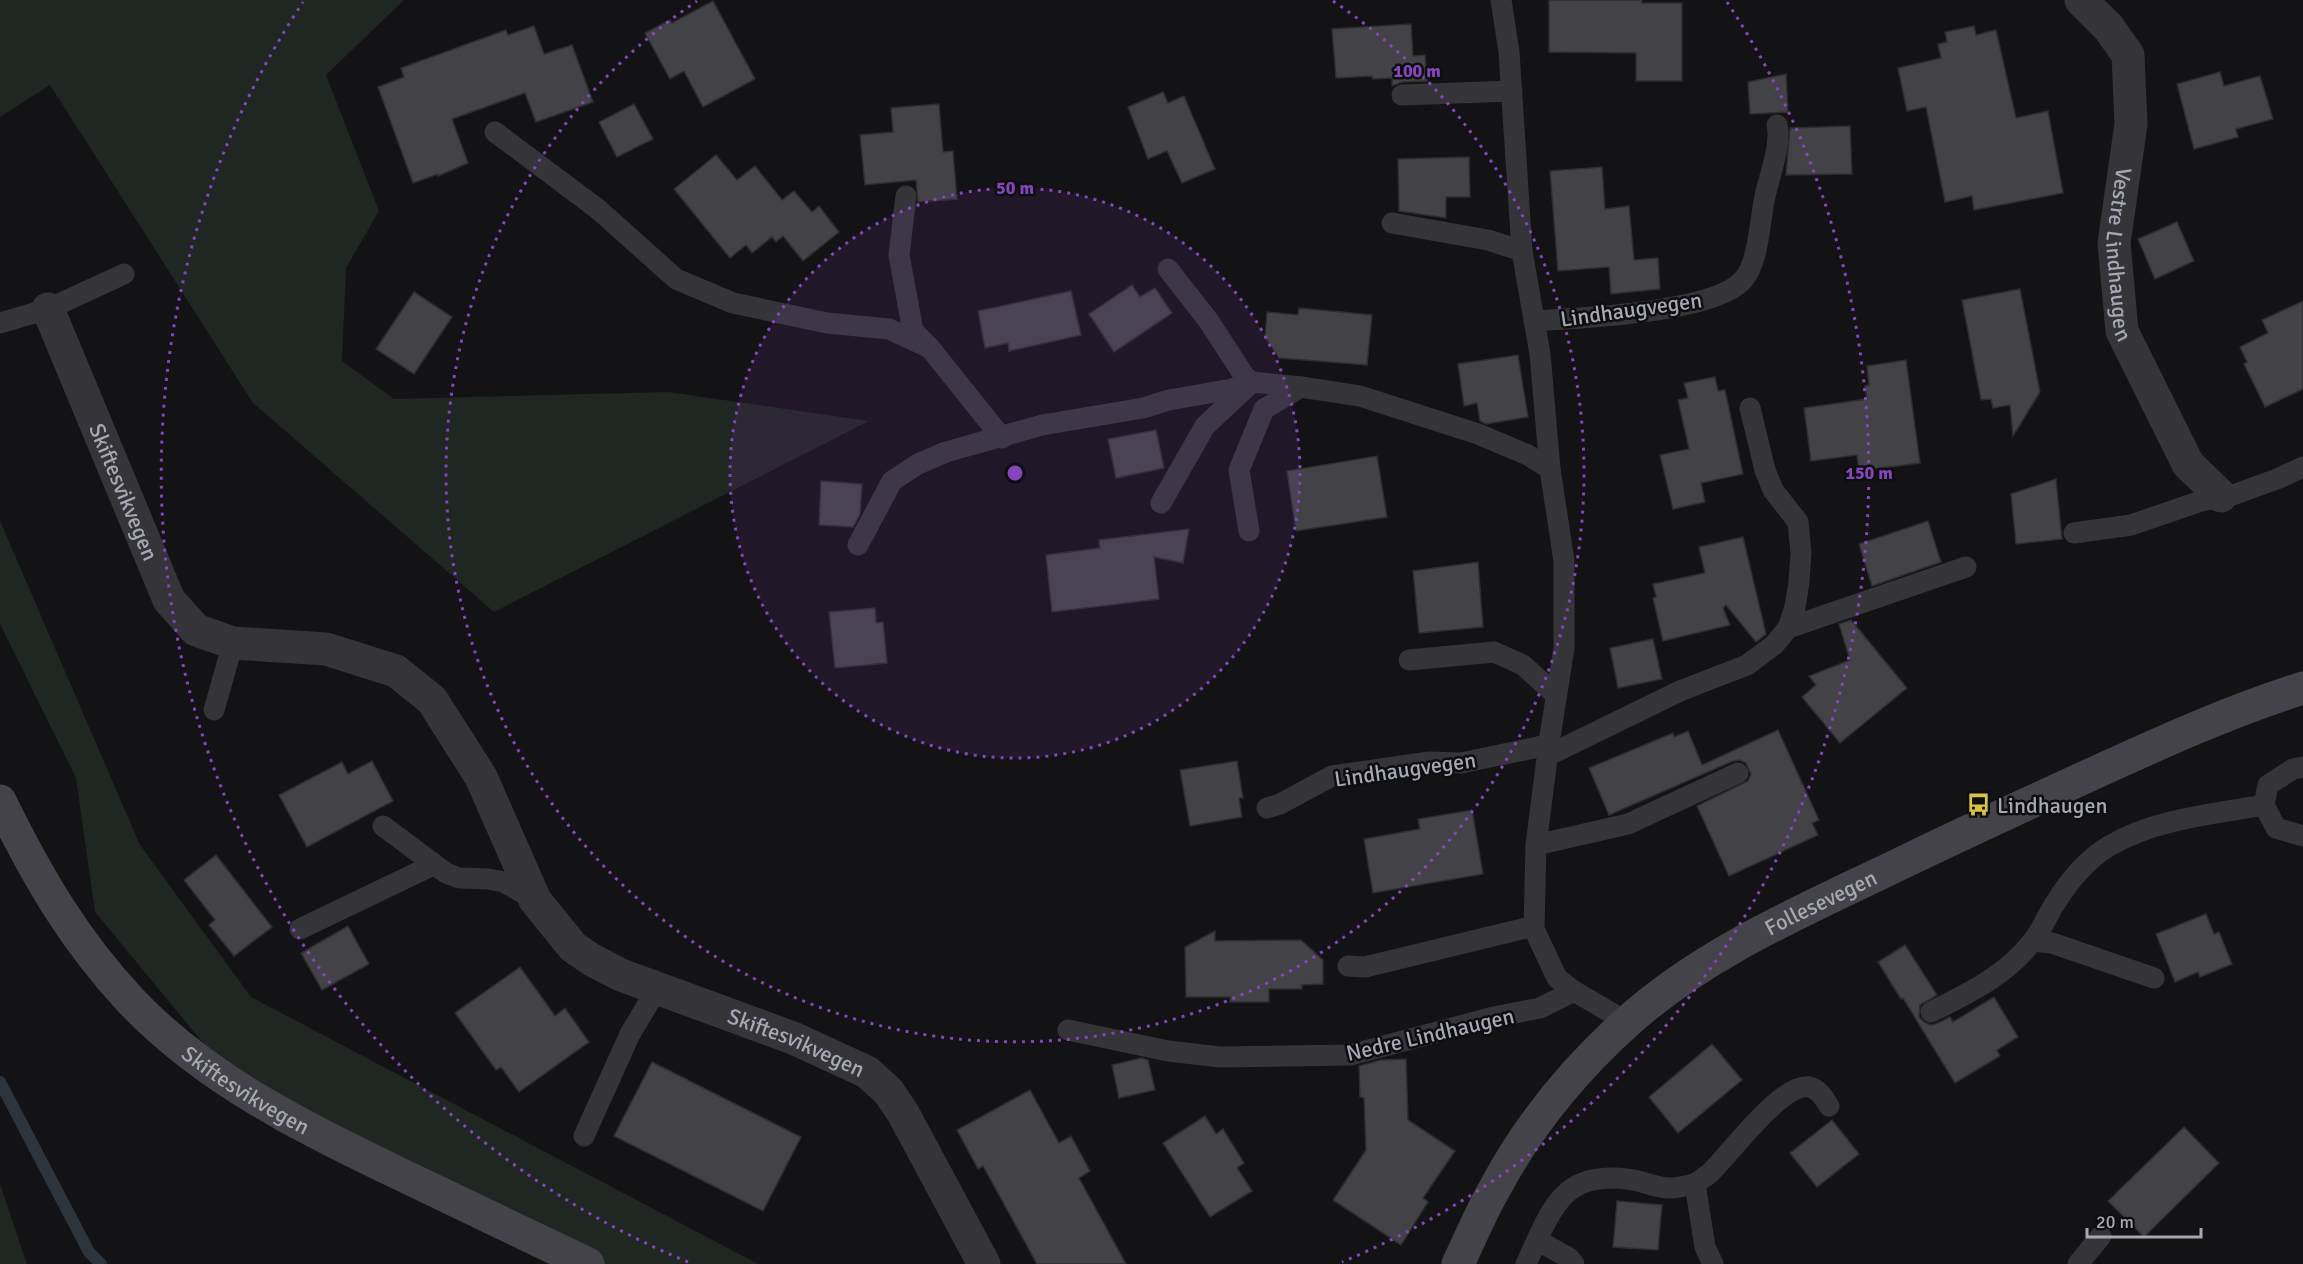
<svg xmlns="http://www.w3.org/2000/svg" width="2303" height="1264" font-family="Signika,sans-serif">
<rect width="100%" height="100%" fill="#131315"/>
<!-- green -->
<g fill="#202621">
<path d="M0 0H404L326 75 379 211 346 268 342 361 394 399 668 392 869 421 494 612 253 403 50 85 0 117Z"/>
<path d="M0 521 140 845 251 997 758 1264H548L275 1130 95 912 76 778 0 624Z"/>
<path d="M0 1184 27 1264H0Z"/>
</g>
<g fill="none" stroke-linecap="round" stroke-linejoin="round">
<!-- stream -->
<path stroke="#2e343c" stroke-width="12" d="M0 1082 89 1252 101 1264"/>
</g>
<!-- building -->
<g fill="#434347" stroke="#2e2d30" stroke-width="1.5">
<path d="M1549 0H1642V3H1682V81H1636V53L1549 52Z"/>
<path d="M713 1 755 79 703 107 684 71 670 79 645 33 670 20 672 23Z"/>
<path d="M1411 24 1413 56 1425 55 1427 81 1402 82 1392 86V78L1373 79 1372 76 1336 78 1332 29Z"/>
<path d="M534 26 544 54 572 45 593 102 536 122 525 93 452 119 468 163 438 176V174L413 183 378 87 404 77 401 68 506 30 508 35Z"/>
<path d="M1974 26 1976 35 1996 30 2016 118 2048 111 2063 193 1974 210 1972 196 1945 202 1926 107 1907 111 1898 68 1941 58 1938 44 1947 42 1945 32Z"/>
<path d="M2220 72 2224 86 2260 76 2273 119 2236 129 2238 137 2194 149 2177 84Z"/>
<path d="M1786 74 1788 112 1750 114 1748 82Z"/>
<path d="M1163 92 1168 103 1184 96 1215 169 1182 183 1167 151 1148 159 1128 107Z"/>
<path d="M634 104 653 139 617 157 599 122Z"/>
<path d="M939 104 943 152 953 151 957 199 918 202 916 180 865 185 860 135 893 132 891 108Z"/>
<path d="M1850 126 1852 174 1786 175 1790 128Z"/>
<path d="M716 155 737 180 755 166 782 200 794 191 812 212 819 206 839 232 803 261 783 236 776 242 772 237 752 253 746 245 730 258 674 189Z"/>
<path d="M1469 157 1470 197H1446V218L1399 211 1398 159Z"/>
<path d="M1602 167 1605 209 1629 206 1634 260 1658 258 1660 289 1611 294 1609 267 1558 271 1550 171Z"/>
<path d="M2177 222 2194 261 2155 279 2138 239Z"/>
<path d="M1132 285 1140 297 1155 288 1172 313 1114 352 1089 314Z"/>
<path d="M2020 289 2040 392 2013 436 2010 405 1993 408 1991 399 1981 400 1962 300Z"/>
<path d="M1071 291 1081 335 1009 351 1008 343 985 348 978 311Z"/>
<path d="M414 292 452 317 414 374 376 349Z"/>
<path d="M2303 301V389L2265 407 2244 364 2247 362 2240 347 2268 333 2262 320Z"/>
<path d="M1299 308 1372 315 1367 365 1279 358 1265 337 1267 312 1298 315Z"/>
<path d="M1518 355 1528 417 1486 424 1480 421 1477 403 1464 406 1458 364Z"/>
<path d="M1906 360 1920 463 1859 471 1857 455 1811 461 1804 408 1867 399 1865 386 1869 385 1867 366Z"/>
<path d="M1715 377 1718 391 1725 390 1743 474 1701 483 1705 502 1673 509 1660 455 1689 449 1678 400 1688 398 1684 383Z"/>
<path d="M1156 430 1164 468 1116 478 1108 439Z"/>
<path d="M1377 456 1387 517 1296 531 1287 471Z"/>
<path d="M2056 479 2062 539 2016 544 2011 494Z"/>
<path d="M821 481 862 484 860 514 853 527 819 525Z"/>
<path d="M1928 521 1941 562 1872 586 1859 544Z"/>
<path d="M1189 529 1183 563 1154 557 1159 599 1052 612 1046 555 1100 548 1099 540Z"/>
<path d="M1743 537 1766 634 1756 642 1726 605 1723 608 1730 625 1663 641 1653 598 1656 597 1653 584 1705 573 1699 547Z"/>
<path d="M1478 562 1483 627 1419 633 1413 571Z"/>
<path d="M875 608 876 623 883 622 887 663 835 668 829 612Z"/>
<path d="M1851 620 1907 688 1840 743 1802 697 1816 685 1809 676 1850 660 1839 624Z"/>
<path d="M1653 639 1662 679 1618 688 1610 648Z"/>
<path d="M1778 730 1819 820 1812 823 1818 835 1729 876 1697 806 1748 781 1751 774 1746 763 1740 760 1733 761 1609 815 1589 768 1673 733 1674 737 1688 731 1702 765Z"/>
<path d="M372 761 393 801 307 847 279 795 342 762 348 774Z"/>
<path d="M1237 761 1243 798H1239L1242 817 1190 826 1180 770Z"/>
<path d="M1472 810 1483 874 1373 893 1364 839 1420 829 1418 819Z"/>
<path d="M216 855 272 927 234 956 209 925 215 920 184 880Z"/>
<path d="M2206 914 2214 934 2219 932 2232 964 2200 977 2198 972 2175 982 2156 934Z"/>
<path d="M348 926 369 964 322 990 301 953Z"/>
<path d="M1215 931V941L1301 940 1323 960V984L1302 985V989H1269V1002H1230V997H1186L1185 947Z"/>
<path d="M1905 945 1937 995 1920 1005 1919 1017 1924 1022 1930 1025 1936 1024 1950 1017 1953 1022 1994 997 2018 1037 1997 1050 2000 1056 1955 1083 1903 998 1901 999 1878 962Z"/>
<path d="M520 967 555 1016 565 1008 589 1042 519 1092 501 1067 496 1070 455 1013Z"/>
<path d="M1712 1044 1742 1080 1678 1133 1649 1097Z"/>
<path d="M1141 1058 1148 1060 1155 1090 1119 1098 1112 1065Z"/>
<path d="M1406 1059 1408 1120 1455 1151 1423 1198 1428 1202 1401 1245 1333 1200 1366 1150 1364 1098 1360 1097 1359 1066 1381 1060Z"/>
<path d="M652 1062 801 1137 763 1211 614 1136Z"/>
<path d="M1030 1090 1059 1143 1071 1136 1090 1171 1079 1178 1126 1264H1037L983 1166 978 1169 957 1130Z"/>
<path d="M1205 1116 1216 1134 1223 1129 1244 1163 1237 1168 1252 1191 1210 1217 1163 1143Z"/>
<path d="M1832 1120 1859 1154 1817 1187 1790 1153Z"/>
<path d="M2184 1127 2219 1163 2144 1237 2108 1201Z"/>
<path d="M1617 1201 1662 1205 1658 1250 1613 1247Z"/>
</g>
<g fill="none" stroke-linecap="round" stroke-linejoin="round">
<!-- lane -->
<g stroke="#353539" stroke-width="21">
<path d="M1501 0 1509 52 1522 251 1540 354 1550 469 1564 561V648L1549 743 1536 845 1534 929 1557 978 1574 991 1627 1022"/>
<path d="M1402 95 1512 91"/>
<path d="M495 132 599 210 676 279 733 303 827 323 889 329 930 348"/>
<path d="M906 196 899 255 913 331 930 348 1002 438"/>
<path d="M1392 223 1488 240 1522 251"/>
<path d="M1534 321C1579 318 1714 313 1743 280 1758 264 1760 222 1764 201 1768 179 1782 145 1777 125"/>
<path d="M0 323 48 309 124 274"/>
<path d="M1161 503 1205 426 1252 382 1245 377 1208 320 1168 269"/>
<path d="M1249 531 1239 470 1264 409 1301 387"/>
<path d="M2074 533 2131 525 2201 501 2233 495 2277 479 2303 467"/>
<path d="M858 545 892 481 918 464 946 452 1042 425 1143 408 1169 400 1232 389 1252 382 1301 387 1360 396 1478 434 1528 455 1550 469"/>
<path d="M1788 628 1966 567"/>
<path d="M1409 660 1494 652 1523 665 1556 695"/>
<path d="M214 710 233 643"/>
<path d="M1549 755 1680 691 1747 665 1774 645 1788 628 1795 607 1799 582 1801 553 1798 522 1773 490 1765 470 1750 408"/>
<path d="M2303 767 2293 769 2268 785 2264 805 2276 828 2303 836"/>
<path d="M1267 808 1280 804 1332 776 1429 762 1461 763 1538 747 1549 743"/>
<path d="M383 826 446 873 459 878 488 879 504 882 535 900"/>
<path d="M1536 845 1628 824 1738 773"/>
<path d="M300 929 433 865"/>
<path d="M2033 941 2052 943 2154 978"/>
<path d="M1348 966 1365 967 1530 927 1534 929"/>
<path d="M1931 1012C1969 993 2005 976 2032 942 2042 930 2047 915 2056 902 2069 881 2088 859 2109 846 2155 819 2213 814 2264 805"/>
<path d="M1068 1030 1168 1051 1220 1057 1350 1055 1494 1017 1540 1008 1574 991"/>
<path d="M584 1136 630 1034 657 989"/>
<path d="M1695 1184C1700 1180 1705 1177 1710 1173 1730 1154 1781 1083 1809 1087 1819 1089 1824 1098 1829 1106"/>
<path d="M1537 1240C1557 1195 1574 1173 1627 1179 1641 1180 1657 1189 1672 1188 1680 1188 1687 1185 1695 1184L1705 1247 1713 1264"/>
<path d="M1526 1264 1537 1240 1569 1258 1574 1264"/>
<path d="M2078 1264 2101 1236"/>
</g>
<!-- street -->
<g stroke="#353539" stroke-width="33">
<path id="s1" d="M2081 0 2109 28 2128 55 2131 124 2114 243 2122 331 2188 464 2221 496"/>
<path id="s2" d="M48 309 169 600 196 630 233 643 326 649 396 671 432 700 481 777 535 900 573 947 592 960 621 975 793 1038 867 1072 888 1091 903 1113 984 1264"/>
</g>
<!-- secondary -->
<g stroke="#434349" stroke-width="33">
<path id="s3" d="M0 801C37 876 73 939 131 1001 206 1080 303 1127 400 1174 463 1204 525 1234 588 1264"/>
<path id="s4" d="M1458 1264C1470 1239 1481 1212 1495 1188 1528 1126 1574 1070 1626 1023 1708 949 1812 907 1910 859 1970 830 2031 802 2092 774 2162 742 2230 711 2303 688"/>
</g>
</g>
<!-- distance rings -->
<circle cx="1015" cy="473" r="285" fill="#8445bd" fill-opacity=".12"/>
<g fill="none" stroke="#8445bd" stroke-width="3" stroke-dasharray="3 6">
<circle cx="1015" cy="473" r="285"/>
<path d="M1333 1A569 569 0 1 1 697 1"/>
<path d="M688 1262A854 854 0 0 1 303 2M1727 2A854 854 0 0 1 1342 1262"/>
</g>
<!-- icons -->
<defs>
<symbol id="bus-bare" viewBox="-9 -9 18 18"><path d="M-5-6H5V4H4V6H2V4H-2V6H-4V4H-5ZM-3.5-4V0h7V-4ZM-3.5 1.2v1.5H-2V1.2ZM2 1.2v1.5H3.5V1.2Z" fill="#dbc245" stroke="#0e0e10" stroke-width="2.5" paint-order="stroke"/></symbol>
</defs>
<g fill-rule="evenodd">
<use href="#bus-bare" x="1962" y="788" width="33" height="33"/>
</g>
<g text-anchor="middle" stroke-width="5" stroke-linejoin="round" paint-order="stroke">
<!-- street labels -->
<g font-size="22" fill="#a6a8b3" stroke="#0e0e10">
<text dy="8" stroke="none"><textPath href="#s1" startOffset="273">Vestre Lindhaugen</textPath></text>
<text transform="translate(1631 309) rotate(-8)" y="8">Lindhaugvegen</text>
<text dy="8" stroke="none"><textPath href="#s2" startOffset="198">Skiftesvikvegen</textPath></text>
<text transform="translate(1405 769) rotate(-8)" y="8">Lindhaugvegen</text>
<text dy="8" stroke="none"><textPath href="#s4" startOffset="526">Follesevegen</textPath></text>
<text transform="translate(1430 1034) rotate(-13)" y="8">Nedre Lindhaugen</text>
<text dy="8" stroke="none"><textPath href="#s2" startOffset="1137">Skiftesvikvegen</textPath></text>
<text dy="8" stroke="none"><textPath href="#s3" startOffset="386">Skiftesvikvegen</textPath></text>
</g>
<!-- poi labels -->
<g font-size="22" fill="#a6a8b3" stroke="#0e0e10" text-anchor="start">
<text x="1997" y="813">Lindhaugen</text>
</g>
</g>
<circle cx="1015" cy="473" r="9" fill="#8445bd" stroke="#0e0e10" stroke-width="3"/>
<g font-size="18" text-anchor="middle" font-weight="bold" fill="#8445bd" stroke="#0e0e10" stroke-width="5" stroke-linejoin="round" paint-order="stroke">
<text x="1417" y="77">100 m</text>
<text x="1015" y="194">50 m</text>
<text x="1869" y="479">150 m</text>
</g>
<!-- scale -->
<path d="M2087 1228v9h114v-9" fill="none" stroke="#a6a8b3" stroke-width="3"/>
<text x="2096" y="1228" font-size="18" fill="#a6a8b3" stroke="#0e0e10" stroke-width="4.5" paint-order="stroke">20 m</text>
</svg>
